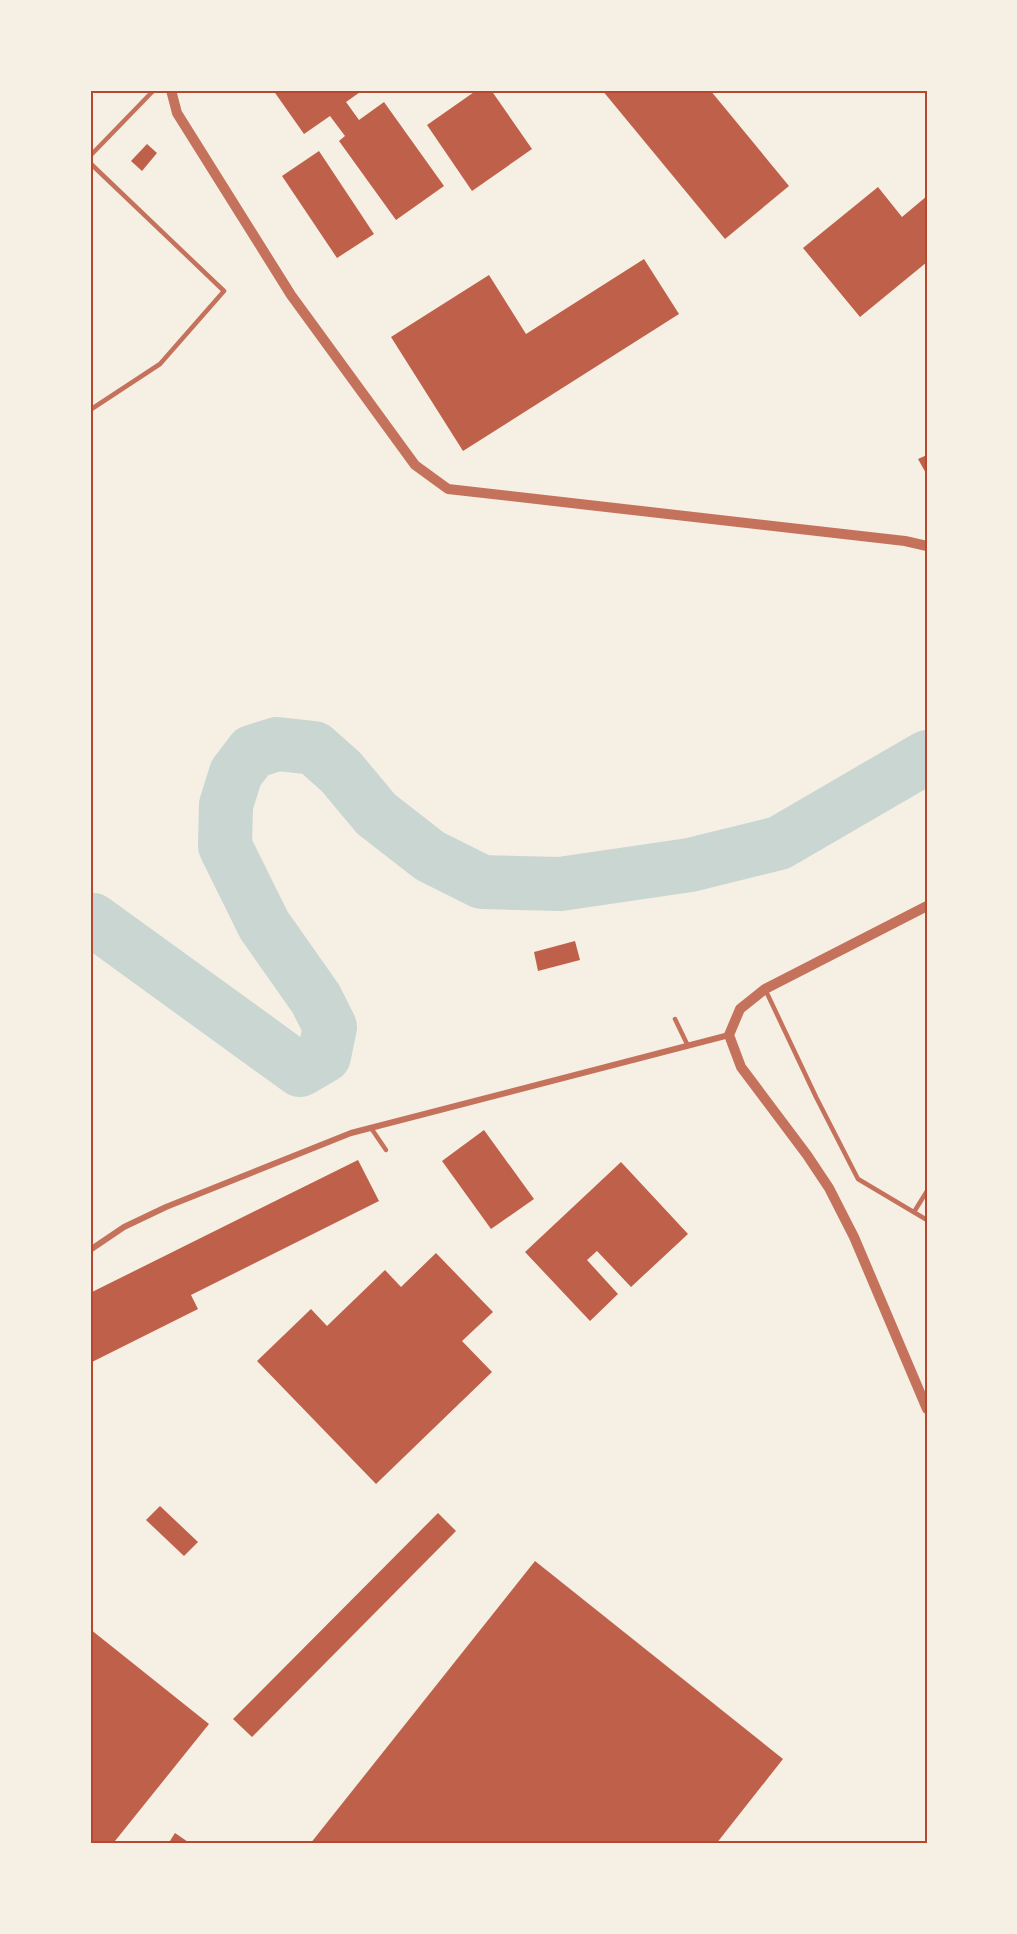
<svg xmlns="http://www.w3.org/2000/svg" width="1017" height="1934" font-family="'Work Sans',sans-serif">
<rect width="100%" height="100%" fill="#f6efe4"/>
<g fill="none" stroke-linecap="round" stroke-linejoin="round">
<!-- river -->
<path stroke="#c9d6d2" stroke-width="54" d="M90 920H93L300 1070 324 1056 330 1027 316 999 264 925 225 846 226 805 236 773 252 752 277 744 314 748 341 772 376 814 430 856 482 882 560 884 690 865 779 843 927 757"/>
</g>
<!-- building -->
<g fill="#bf614a">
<path d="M273 90H363L346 102 359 120 384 102 444 186 396 220 339 141 345 136 330 116 304 134Z"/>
<path d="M477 90H491L532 149 472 191 427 125Z"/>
<path d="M602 90H710L789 186 725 239Z"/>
<path d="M147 144 157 153 142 171 131 161Z"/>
<path d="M319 151 374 234 337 258 282 176Z"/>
<path d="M878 187 902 217 927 196V262L860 317 803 248Z"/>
<path d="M644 259 679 314 463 451 391 337 489 275 526 334Z"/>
<path d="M927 455V475L918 459Z"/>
<path d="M575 941 580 960 538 971 534 952Z"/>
<path d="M484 1130 534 1199 491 1229 442 1161Z"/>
<path d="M358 1160 379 1201 191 1295 198 1309 90 1363V1293Z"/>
<path d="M621 1162 688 1234 631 1287 597 1251 587 1260 618 1294 590 1321 525 1252Z"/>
<path d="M436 1253 493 1312 462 1341 492 1372 376 1484 257 1361 311 1309 327 1326 385 1270 401 1287Z"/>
<path d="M160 1506 198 1542 184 1556 146 1520Z"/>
<path d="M438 1513 456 1531 252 1737 233 1719Z"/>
<path d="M535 1561 783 1759 716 1844H310Z"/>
<path d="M90 1629 209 1724 115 1841 119 1844H90Z"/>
<path d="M175 1833 191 1844H168Z"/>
</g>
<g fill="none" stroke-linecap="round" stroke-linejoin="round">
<!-- service -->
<g stroke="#c5725c" stroke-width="4.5">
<path d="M90 156 154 90"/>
<path d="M90 163 224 291 160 364 90 410"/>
<path d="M765 989 816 1097 858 1179 927 1220"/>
<path d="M675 1019 688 1046"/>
<path d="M371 1128 386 1150"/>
<path d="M914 1212 927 1191"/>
</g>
<!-- minor -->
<path stroke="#c5725c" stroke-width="6" d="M90 1250 124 1227 166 1207 351 1133 729 1035"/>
<!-- tertiary -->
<g stroke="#c5725c" stroke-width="10">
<path d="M171 90 177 113 291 295 415 465 448 489 905 541 927 546"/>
<path d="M927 906 765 989 740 1009 729 1035 741 1067 807 1155 829 1188 854 1237 927 1409"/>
</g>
</g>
<!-- border -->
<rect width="1017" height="1934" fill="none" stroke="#f6efe4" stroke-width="183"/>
<rect x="92" y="92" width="834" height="1750" fill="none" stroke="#b5482f" stroke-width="2"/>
</svg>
